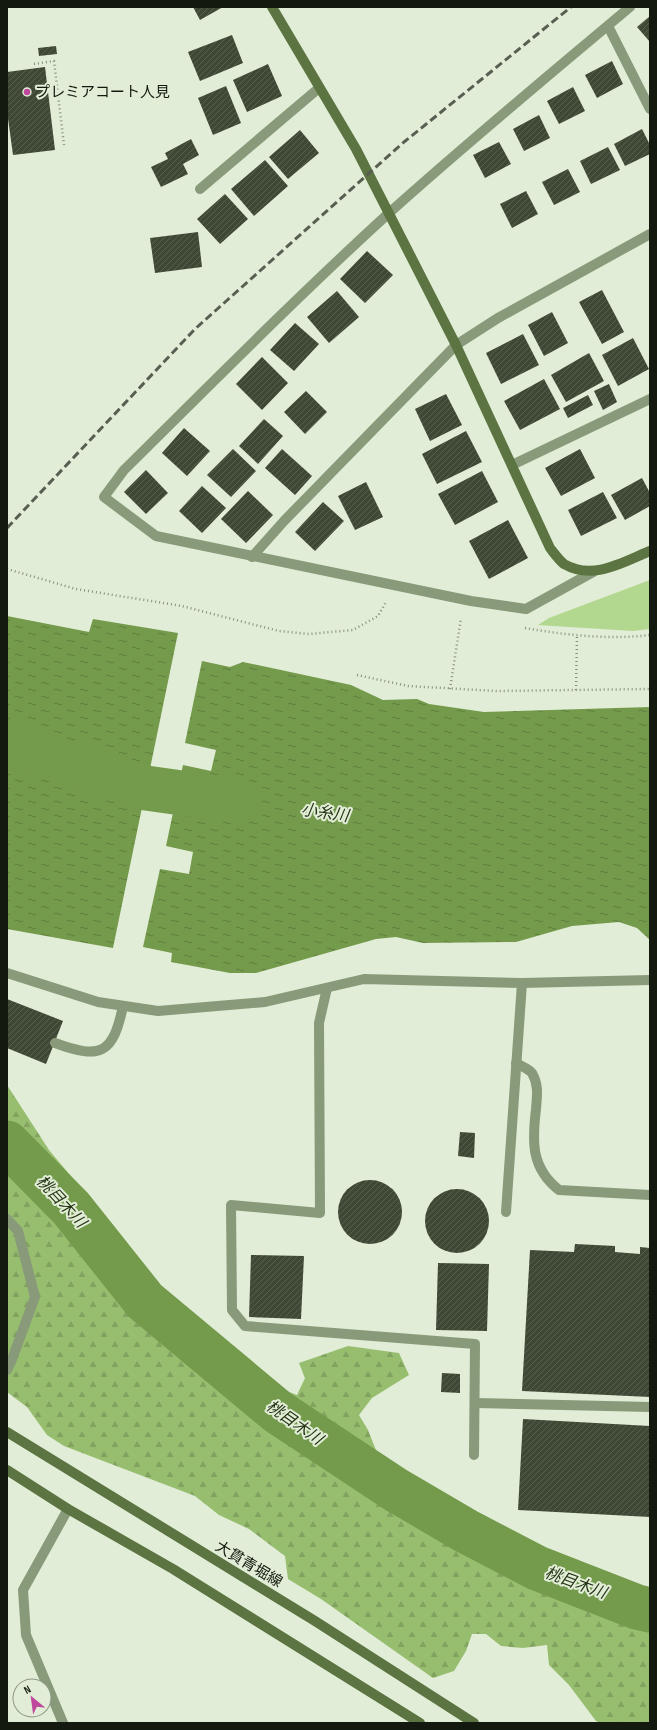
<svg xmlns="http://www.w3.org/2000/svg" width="657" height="1730" font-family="'Sofia Sans Condensed','Noto Sans JP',sans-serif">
<defs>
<pattern id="forest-firs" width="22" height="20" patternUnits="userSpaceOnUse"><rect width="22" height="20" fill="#97be6f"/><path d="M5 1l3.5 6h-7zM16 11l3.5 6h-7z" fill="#81a35f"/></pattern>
<pattern id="water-ripples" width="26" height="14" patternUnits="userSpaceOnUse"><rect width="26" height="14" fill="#749a4c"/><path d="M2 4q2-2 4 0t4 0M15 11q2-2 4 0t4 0" fill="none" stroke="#5e7d3e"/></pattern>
<pattern id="building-hatch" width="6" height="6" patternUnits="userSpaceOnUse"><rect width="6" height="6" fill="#3e4835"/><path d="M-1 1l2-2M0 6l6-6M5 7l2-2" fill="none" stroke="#565f4f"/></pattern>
</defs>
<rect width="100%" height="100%" fill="#e1edd6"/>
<!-- grass -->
<path fill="#b2d78e" d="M650 580V629L633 631 538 625 549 618Z"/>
<!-- forest -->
<path fill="url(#forest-firs)" d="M7 1085 49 1150 111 1224 154 1285 191 1322 266 1383 297 1395 305 1378 299 1363 348 1346 399 1353 409 1375 372 1398 359 1415 368 1430 381 1463 435 1503 447 1529 478 1551 549 1576 581 1571 650 1593V1723H600L596 1721 569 1685 549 1665 547 1645 523 1648 501 1646 486 1634H472L466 1651 454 1671 433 1678 321 1599 288 1579 285 1556 249 1529 219 1515 195 1496 64 1446 47 1435 27 1407 7 1392Z"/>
<!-- water -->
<g fill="url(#water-ripples)">
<path d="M7 616 89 632 93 619 178 633 113 948 7 929Z"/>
<path d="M202 661 230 667 243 662 351 685 383 700 417 699 429 704 484 712 650 707V940L637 928 619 922 572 926 516 942 423 943 396 937 376 939 256 973H230L171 962 172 953 143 947 160 869 189 874 193 852 166 846 183 765 211 771 216 750 185 743Z"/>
</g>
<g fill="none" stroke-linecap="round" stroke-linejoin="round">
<!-- river -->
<g stroke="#749a4c" stroke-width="45">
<path d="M7 743 146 788 239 801"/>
<path d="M7 1143 71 1208 145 1301 278 1412 396 1490 466 1531 537 1568 637 1607 650 1610"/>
</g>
</g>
<!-- building -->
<g fill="url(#building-hatch)">
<path d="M193 7H223L200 20Z"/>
<path d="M650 16V42L637 27Z"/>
<path d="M232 35 243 63 200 81 188 52Z"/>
<path d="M56 46 57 54 39 56 38 48Z"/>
<path d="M612 61 623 84 597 98 585 75Z"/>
<path d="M268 64 282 96 247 112 233 80Z"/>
<path d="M45 67 55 150 13 155 7 111V72Z"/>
<path d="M226 86 241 123 213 135 198 98Z"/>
<path d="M573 87 585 111 559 124 547 101Z"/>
<path d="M539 115 550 138 524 151 513 129Z"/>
<path d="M642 129 650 145V154L625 166 614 144Z"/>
<path d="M300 130 319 153 288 179 269 157Z"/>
<path d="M191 139 199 155 183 164 188 174 161 187 151 167 168 159 165 153Z"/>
<path d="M499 142 511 164 485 178 473 155Z"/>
<path d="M608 147 620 170 591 184 580 161Z"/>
<path d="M265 160 288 186 254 216 231 189Z"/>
<path d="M568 169 580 192 554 205 542 182Z"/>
<path d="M526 191 538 214 512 228 500 204Z"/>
<path d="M225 194 248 219 220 244 197 219Z"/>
<path d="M198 232 202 267 155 273 150 238Z"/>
<path d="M367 251 393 275 365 303 340 279Z"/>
<path d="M602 290 624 332 602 344 579 302Z"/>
<path d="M337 291 359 317 329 343 307 317Z"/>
<path d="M552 312 568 343 544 356 528 325Z"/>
<path d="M295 323 319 344 294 371 270 350Z"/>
<path d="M523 334 539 365 501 384 486 353Z"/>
<path d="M633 338 649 369 618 386 602 355Z"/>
<path d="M589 353 604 381 566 402 551 375Z"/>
<path d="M262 357 288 383 262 410 236 384Z"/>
<path d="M544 379 560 409 520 430 504 401Z"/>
<path d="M609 384 617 402 603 410 594 391Z"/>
<path d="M306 391 327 412 305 434 284 412Z"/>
<path d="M446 394 462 425 430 441 415 409Z"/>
<path d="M588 395 593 405 568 418 563 408Z"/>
<path d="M264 419 283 436 258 464 239 446Z"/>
<path d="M184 428 210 451 187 476 162 453Z"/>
<path d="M466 431 482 462 437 484 422 454Z"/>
<path d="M233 449 256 471 231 497 207 475Z"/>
<path d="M282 449 312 476 295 495 265 468Z"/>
<path d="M580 449 595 478 561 496 545 468Z"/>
<path d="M146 470 168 493 146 514 124 492Z"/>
<path d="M482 471 498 502 455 525 438 494Z"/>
<path d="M642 478 650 493V506L625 520 611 495Z"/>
<path d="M366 482 383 517 355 530 338 496Z"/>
<path d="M202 486 226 508 202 533 179 511Z"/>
<path d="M248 491 273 515 246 543 221 519Z"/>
<path d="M603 492 617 518 581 536 568 510Z"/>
<path d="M323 502 344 521 315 551 295 532Z"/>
<path d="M508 520 528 558 489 579 469 541Z"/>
<path d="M7 999 63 1021 46 1064 7 1048Z"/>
<path d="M460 1132 475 1133 474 1158 458 1156Z"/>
<circle cx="370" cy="1212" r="32"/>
<circle cx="457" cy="1221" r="32"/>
<path d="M575 1244 615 1246V1252L640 1254V1247L650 1248V1397L522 1391 530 1250 574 1252Z"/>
<path d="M251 1255 304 1256 301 1319 249 1317Z"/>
<path d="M438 1263 489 1264 487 1331 436 1330Z"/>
<path d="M442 1373 460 1374V1393L441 1392Z"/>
<path d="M523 1419 650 1426V1517L518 1510Z"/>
</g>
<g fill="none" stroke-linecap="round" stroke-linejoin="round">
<!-- path -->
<g stroke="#87907f" stroke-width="2.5" stroke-dasharray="1 3" stroke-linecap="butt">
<path d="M34 64 54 61 64 145"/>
<path d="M7 569 76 589 182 606 279 631 309 634 353 630 378 616 386 602"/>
<path d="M525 628C565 635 609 640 650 635"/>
<path d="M357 675 408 686 496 691 650 689"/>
<path d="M450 689 461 618"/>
<path d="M576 690 577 635"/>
</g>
<!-- lane -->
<g stroke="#889a79" stroke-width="10">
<path d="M327 988 319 1023 320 1213 231 1205 232 1310 245 1326 475 1344 474 1455"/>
<path d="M55 1043C101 1060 113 1054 123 1006"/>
<path d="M516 1063C521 1066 529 1069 532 1073 539 1085 537 1096 536 1109 532 1142 531 1168 559 1190L650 1195"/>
<path d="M506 1212 522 983"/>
<path d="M475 1403 650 1407"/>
</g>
<!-- street -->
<g stroke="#889a79" stroke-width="10">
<path d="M608 26 650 109"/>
<path d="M200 189 319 88"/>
<path d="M512 465 650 399"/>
<path d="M252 557 284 521 456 345 498 318 650 234"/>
<path d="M593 572 526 609 471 601 156 536 104 497 124 470C212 383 298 296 389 213 468 142 549 75 630 7"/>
<path d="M7 973 98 1002 158 1011 265 1002 364 979 522 983 650 980"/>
<path d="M7 1219 18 1231 35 1297 11 1362 7 1370"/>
<path d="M63 1723 26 1635 23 1590 68 1509"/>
</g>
<!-- secondary -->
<g stroke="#5b7442" stroke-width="10">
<path d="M272 7 356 149 456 345 550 548C554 553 559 560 564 564 593 581 623 562 650 551"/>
<path d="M7 1432 315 1621 474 1723"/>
<path d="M7 1470 68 1509 173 1569 420 1723"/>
</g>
<!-- rail -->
<path stroke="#585f52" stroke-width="3" stroke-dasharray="8 4" stroke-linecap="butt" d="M7 528 195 329 404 142 571 7"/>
</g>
<!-- markers -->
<circle fill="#bf479d" stroke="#e1edd6" stroke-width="1.5" cx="27" cy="92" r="4"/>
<g text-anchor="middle" stroke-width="4" stroke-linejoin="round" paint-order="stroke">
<!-- poi labels -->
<g font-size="15" fill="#141910" stroke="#e1edd6" text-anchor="start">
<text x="35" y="97">プレミアコート人見</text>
</g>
<!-- street labels -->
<g font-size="15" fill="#141910" stroke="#e1edd6">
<text transform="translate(249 1564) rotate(31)" y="5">大貫青堀線</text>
</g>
<!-- water labels -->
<g font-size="16" font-style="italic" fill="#243413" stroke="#e1edd6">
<text transform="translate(325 812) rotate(8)" y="6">小糸川</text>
<text transform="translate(62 1201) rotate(47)" y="6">桃目木川</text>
<text transform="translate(295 1422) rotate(35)" y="6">桃目木川</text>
<text transform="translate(576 1582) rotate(20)" y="6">桃目木川</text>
</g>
</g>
<!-- border -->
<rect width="657" height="1730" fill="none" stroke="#141910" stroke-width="16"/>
<!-- north arrow -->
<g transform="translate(32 1698) rotate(331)"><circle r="19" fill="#e1edd6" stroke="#8f9887"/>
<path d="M0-3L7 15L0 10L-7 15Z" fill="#bf479d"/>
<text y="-6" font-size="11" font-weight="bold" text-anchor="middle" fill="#141910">N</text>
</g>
</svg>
